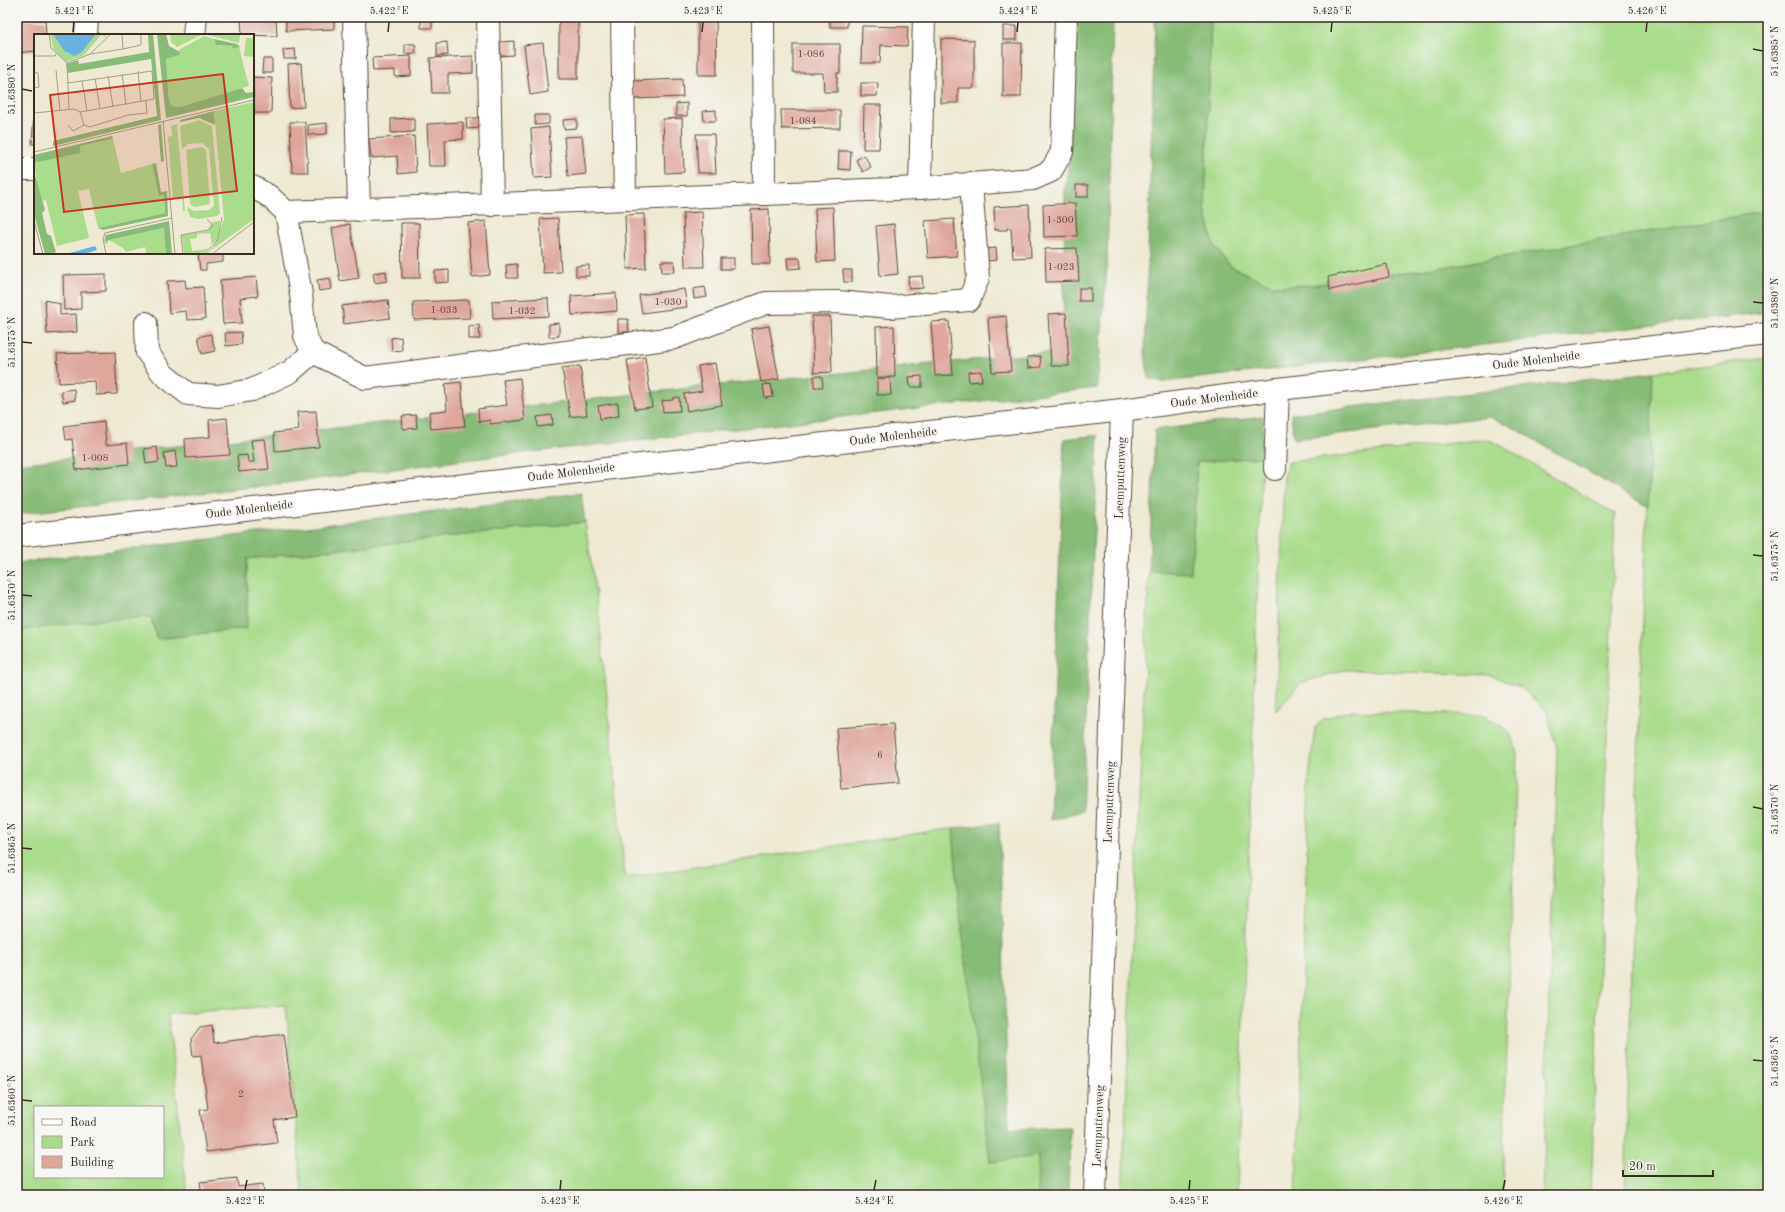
<svg xmlns="http://www.w3.org/2000/svg" width="1785" height="1212" font-family="'Old Standard TT',serif">
<rect width="100%" height="100%" fill="#f6f6f2"/>
<filter id="ink" filterUnits="userSpaceOnUse"><feTurbulence type="fractalNoise" baseFrequency=".025" numOctaves="2"/><feDisplacementMap in="SourceGraphic" scale="8" xChannelSelector="R" yChannelSelector="G"/><feConvolveMatrix kernelMatrix="1 2 1 2 8 2 1 2 1" color-interpolation-filters="sRGB"/></filter>
<filter id="wash" filterUnits="userSpaceOnUse"><feTurbulence type="fractalNoise" baseFrequency=".012" numOctaves="4" result="noise"/><feDisplacementMap in="SourceGraphic" scale="16" xChannelSelector="R" yChannelSelector="G"/><feGaussianBlur stdDeviation="0.9" result="paint"/><feColorMatrix in="noise" values="0 0 0 0 0 0 0 0 0 0 0 0 0 0 0 0 0 1.4 0 .05"/><feComposite in="paint" operator="in"/></filter>
<g filter="url(#wash)">
<rect width="100%" height="100%" fill="#eee9d2"/>
<!-- green -->
<g fill="#a9dc8b" stroke="#728354" fill-rule="evenodd">
<path d="M1211 17H1768V211L1450 266 1312 285 1273 286 1230 266 1214 246 1205 210Z"/>
<path d="M1768 358V1195H1625L1640 691 1653 372Z"/>
<path d="M1487 439 1500 445 1615 514 1591 1195H1543L1557 748 1546 710 1520 687 1490 675 1344 670 1301 683 1276 711 1284 474 1289 462Z"/>
<path d="M1262 457 1237 1195H1122L1149 571 1191 572 1197 462Z"/>
<path d="M585 522 599 617 625 878 953 828 959 904 990 1162 1038 1156 1037 1195H302L286 1005 168 1014 187 1195H17V631L97 620 151 617 157 639 247 628V559ZM35 1107H163V1177H35Z"/>
<path d="M1349 711 1481 715C1506 727 1508 725 1517 753L1502 1195H1296L1309 779 1315 728 1323 719Z"/>
</g>
<!-- forest -->
<g fill="#86bc77" stroke="#60734a">
<path d="M1074 17H1113L1107 267 1097 388 480 458 262 486 17 514V464L699 387 1063 351 1065 192 1069 160Z"/>
<path d="M1155 17H1211L1205 210 1214 246 1230 266 1273 286 1312 285 1450 266 1768 211V312L1164 382 1149 379 1145 354Z"/>
<path d="M1653 372 1648 507 1511 426 1489 417 1294 439 1291 414Z"/>
<path d="M1263 417 1262 457 1197 462 1191 573 1149 571 1155 430Z"/>
<path d="M1098 435 1082 811 1050 820 1064 439Z"/>
<path d="M581 493 585 522 247 559V628L157 639 151 617 97 620 17 631V563Z"/>
<path d="M999 823 1009 1129 1070 1127 1068 1195H1037L1038 1156 990 1162 959 904 953 828Z"/>
</g>
<g id="blocks">
<!-- building -->
<g fill="#dfa79c">
<path d="M241 17H276L277 36 242 35Z"/>
<path d="M286 17H334V29L286 31Z"/>
<rect x="421" y="17" width="11" height="11"/>
<path d="M698 17H716L717 75H698Z"/>
<rect x="830" y="17" width="17" height="10"/>
<path d="M17 20H45L46 35H35V51L17 53Z"/>
<rect x="559" y="21" width="19" height="58"/>
<path d="M862 26 908 27 907 46 881 45 880 63H861Z"/>
<rect x="1003" y="26" width="14" height="14"/>
<path d="M941 39 974 40V88H958V103H941Z"/>
<path d="M514 41V55L500 56V42Z"/>
<path d="M447 42 448 55 437 56V43Z"/>
<path d="M543 43 548 92 530 95 524 45Z"/>
<path d="M1003 43H1022L1021 97H1003Z"/>
<path d="M405 44H415L416 53 405 54Z"/>
<path d="M793 44H840V73H837V92H824L823 73H793Z"/>
<path d="M295 49 296 59H284L283 50Z"/>
<path d="M411 56V76L395 77V70L373 71 372 58Z"/>
<path d="M473 56V73L448 74V93H432L430 58Z"/>
<path d="M263 59H272V73H262Z"/>
<path d="M301 63 304 107 290 108 288 64Z"/>
<path d="M253 77 272 78 271 113H254Z"/>
<path d="M682 79 683 97 633 99 632 81Z"/>
<path d="M861 83H878L877 96H861Z"/>
<path d="M687 103V116H676V104Z"/>
<path d="M864 105H881L879 149H863Z"/>
<path d="M716 110V121H704L703 111Z"/>
<path d="M781 110H840V128L782 129Z"/>
<path d="M34 112H35V144H32Z"/>
<path d="M535 115H549V124L535 125Z"/>
<path d="M414 118V132L391 133V119Z"/>
<path d="M466 118H479L480 128 467 129Z"/>
<path d="M682 118 684 172 665 173 663 119Z"/>
<path d="M577 119V128L564 129 563 120Z"/>
<path d="M290 122H305L308 172H292Z"/>
<path d="M463 122V139L445 140 446 166H429L427 124Z"/>
<path d="M327 123V134L308 135V125Z"/>
<path d="M549 127 552 177 534 178 531 129Z"/>
<path d="M696 134H714L716 173H698Z"/>
<path d="M414 136 416 172 398 174 397 156 371 158 369 139Z"/>
<path d="M582 136 586 174 568 176 564 137Z"/>
<path d="M839 151H851L850 170 838 169Z"/>
<path d="M864 155 871 167 863 172 856 160Z"/>
<rect x="1076" y="185" width="12" height="12"/>
<path d="M1075 203 1077 236 1044 237 1043 205Z"/>
<path d="M1029 205 1031 257 1013 258 1011 228H1007V230H995L994 207Z"/>
<path d="M833 207 835 261 817 262 815 208Z"/>
<path d="M769 209 770 264H752L751 210Z"/>
<path d="M702 212 704 267H685L683 213Z"/>
<path d="M644 214 646 268 627 269 625 215Z"/>
<path d="M558 218 561 272 543 273 540 219Z"/>
<path d="M954 219 957 256 928 258 925 221Z"/>
<path d="M486 221 490 275 472 277 468 223Z"/>
<path d="M401 223H419L420 278H402Z"/>
<path d="M350 224 359 278 340 281 332 228Z"/>
<path d="M894 224 898 274 880 276 876 226Z"/>
<path d="M996 248 997 260 987 261 986 249Z"/>
<path d="M1077 248 1079 281 1046 282 1045 249Z"/>
<path d="M198 253H223V262L206 264V270H200Z"/>
<rect x="721" y="258" width="13" height="11"/>
<path d="M787 258H800L801 268 788 269Z"/>
<path d="M661 261H674L675 272H662Z"/>
<path d="M517 264 518 278H507L506 265Z"/>
<path d="M1387 264 1389 277 1330 290 1328 277Z"/>
<path d="M589 265V276H576V266Z"/>
<path d="M449 270V282L435 283V271Z"/>
<path d="M843 270H852V282H844Z"/>
<path d="M386 271 387 281 375 283 373 273Z"/>
<path d="M106 274V291L81 292V309L64 310 63 275Z"/>
<path d="M922 276 923 288 909 289 908 277Z"/>
<path d="M256 277 258 296 240 298 242 323 223 324 220 280Z"/>
<path d="M330 278 332 289 319 291 317 280Z"/>
<path d="M185 280 186 288 203 287 205 319 187 320 186 311 169 313 167 281Z"/>
<path d="M705 287 707 297 694 299 693 289Z"/>
<rect x="1079" y="288" width="12" height="13"/>
<path d="M684 289 687 307 642 313 639 295Z"/>
<path d="M616 293 617 311 572 315 571 296Z"/>
<path d="M548 298 549 316 493 319 492 301Z"/>
<path d="M45 300 60 304V315L76 314 77 332 47 334Z"/>
<path d="M388 300 390 318 344 324 342 306Z"/>
<path d="M469 300 470 318 414 320 413 302Z"/>
<path d="M1066 313 1069 366H1051L1048 314Z"/>
<path d="M812 316H830L832 372 814 373Z"/>
<path d="M1006 316 1011 371 992 372 988 318Z"/>
<path d="M618 319H628L629 332H618Z"/>
<path d="M949 321 953 375 935 376 931 322Z"/>
<path d="M559 323V336L549 337V324Z"/>
<path d="M479 325 480 339H469V326Z"/>
<path d="M769 326 779 379 761 382 751 329Z"/>
<path d="M894 326 895 377H877L876 327Z"/>
<path d="M241 332 242 344 226 346 225 333Z"/>
<path d="M211 334 215 351 202 354 198 337Z"/>
<path d="M401 337 402 350 392 351 391 338Z"/>
<path d="M115 352 117 394 96 395 95 381 59 383 57 354Z"/>
<path d="M1040 356 1041 367 1028 368 1027 357Z"/>
<path d="M645 357 652 407 635 409 627 360Z"/>
<path d="M715 363 722 405 687 411 684 394 702 391 698 366Z"/>
<path d="M580 366 587 415 570 417 562 368Z"/>
<path d="M981 371 982 381 969 382 968 372Z"/>
<path d="M814 376H822L823 387H814Z"/>
<path d="M922 376V387H910L909 377Z"/>
<path d="M520 378 525 420 490 424V420L479 422 478 409 507 405 503 380Z"/>
<path d="M890 378 891 395H877V379Z"/>
<path d="M461 382 465 426 431 429 429 412 447 410 445 384Z"/>
<path d="M771 384 773 397 765 398 763 385Z"/>
<path d="M74 389 75 400 63 402 61 391Z"/>
<path d="M679 397 680 411 663 412 662 401 673 400V398Z"/>
<path d="M618 403 619 416 600 419 598 406Z"/>
<path d="M316 411 319 447 275 451 274 433 299 430 297 412Z"/>
<path d="M416 415 417 428 403 429 402 416Z"/>
<path d="M552 415 553 425 538 427 537 417Z"/>
<path d="M227 418 230 455 186 458 185 439 210 437 209 420Z"/>
<path d="M104 421 106 445 127 443 129 464 76 470 72 439 66 440 64 426Z"/>
<path d="M265 439 269 469 239 472 237 456 247 455 248 462H254L251 440Z"/>
<path d="M157 447 159 462 146 464 144 449Z"/>
<path d="M175 451 177 467 166 468 164 453Z"/>
<path d="M893 724 898 783 841 788 836 728Z"/>
<path d="M212 1025 214 1043 284 1034 295 1117 274 1120 277 1143 206 1152 200 1110 208 1109 201 1055 193 1056 191 1039 200 1027Z"/>
<path d="M237 1178 238 1187 263 1184 264 1195H202L200 1182Z"/>
</g>
</g>
</g>
<g filter="url(#ink)">
<use href="#blocks" fill-opacity="0" stroke="#564739" stroke-width="1"/>
<g fill="none" stroke-linecap="round" stroke-linejoin="round">
<defs>
<g id="minor">
<path d="M354 17 359 210"/>
<path d="M488 17 492 205"/>
<path d="M622 17 625 199"/>
<path d="M763 17 764 194"/>
<path d="M86 35 87 17"/>
<path d="M194 35 196 17"/>
<path d="M17 169H35"/>
<path d="M253 187 269 196 286 212 301 294 305 336 313 352 365 378 674 338 766 303 838 302 890 307 969 300 978 278 971 183"/>
<path d="M920 188 924 17"/>
<path d="M286 212 920 188 1033 179 1051 171 1062 152 1066 17"/>
<path d="M146 323 147 352 163 374 188 394 218 396 252 390 290 372 313 352"/>
<path d="M1275 469 1278 389"/>
<path d="M17 536 1122 410 1278 389 1768 334"/>
<path d="M1095 1195 1122 410"/>
</g>
</defs>
<!-- minor casing -->
<use href="#minor" stroke="#564739" stroke-width="24"/>
<!-- minor -->
<use href="#minor" stroke="#fff" stroke-width="22"/>
</g>
</g>
<!-- ticks -->
<path fill="none" stroke="#3b2a1e" stroke-width="1.5" d="M73 32 74 22M388 32 389 22M702 32 703 22M1017 32 1018 22M1331 32 1332 22M1646 32 1647 22M1753 49 1763 51M22 89 32 91M1753 302 1763 303M22 342 32 343M1753 555 1763 556M22 595 32 596M1753 807 1763 809M22 848 32 849M1753 1060 1763 1061M22 1100 32 1101M245 1190 247 1180M560 1190 561 1180M874 1190 876 1180M1189 1190 1190 1180M1503 1190 1505 1180"/>
<g text-anchor="middle" stroke-width="3.5" stroke-linejoin="round" paint-order="stroke">
<!-- number labels -->
<g font-size="10" fill="#64493e">
<text x="811" y="57">1-086</text>
<text x="803" y="124">1-084</text>
<text x="1060" y="223">1-300</text>
<text x="1061" y="270">1-023</text>
<text x="668" y="305">1-030</text>
<text x="444" y="313">1-033</text>
<text x="522" y="314">1-032</text>
<text x="95" y="461">1-008</text>
<text x="880" y="758">6</text>
<text x="241" y="1097">2</text>
</g>
<!-- street labels -->
<g font-size="12" fill="#3b2a1e" stroke="#f6f6f2">
<text transform="translate(1536 360) rotate(-7)" y="4">Oude Molenheide</text>
<text transform="translate(1214 398) rotate(-7)" y="4">Oude Molenheide</text>
<text transform="translate(893 436) rotate(-7)" y="4">Oude Molenheide</text>
<text transform="translate(571 472) rotate(-7)" y="4">Oude Molenheide</text>
<text transform="translate(1120 478) rotate(-88)" y="4">Leemputtenweg</text>
<text transform="translate(249 509) rotate(-7)" y="4">Oude Molenheide</text>
<text transform="translate(1109 802) rotate(-88)" y="4">Leemputtenweg</text>
<text transform="translate(1098 1126) rotate(-88)" y="4">Leemputtenweg</text>
</g>
</g>
<!-- overview -->
<g transform="translate(34 34)">
<rect width="220" height="220" fill="#eee9d2"/>
<path d="M16 0H19L30 17 37 21 48 18 62 0H73L72 3 67 1 50 21 32 28 20 16ZM136 0H169L143 13 137 8ZM170 0H206L205 9ZM170 2 180 5 182 11 205 13 215 52 146 73 138 72 135 67 132 25 145 21V16ZM212 4H220V23L210 22ZM220 68V185L172 220H169L180 213 190 185 180 77ZM165 86 178 92 186 179 183 182 164 185 156 183 153 173 160 177 175 176 180 172 175 115 168 109 154 110 148 115 146 92ZM143 90 151 177H149L148 164 139 165 134 103 138 102 137 92ZM79 105 87 139 118 130 126 162 130 161 131 179 64 194 55 155 44 157 55 204 23 212 12 166 9 167 4 157 0 129 47 119 46 112ZM168 113 172 116 176 170 160 173 156 170 152 116ZM186 187 184 203 178 211 176 199 163 200V204L156 205 158 217 172 215 165 220H150L148 201 173 197 178 188ZM131 194 132 220H113L111 213 92 218 89 214 75 206 73 210 70 209 71 200 77 206Z" fill="#a9dc8b"/>
<path d="M114 0H119L127 86 19 112V107L123 82 117 25 34 39 32 30 44 26 45 30 115 18ZM123 0H132L135 12 146 18 145 21 132 25 135 67 138 72 146 73 208 54 212 59 220 58V63L132 84ZM180 5 203 10 206 13 199 14 198 12 182 11ZM180 77 181 91 165 84 146 88V86ZM127 90 130 127 127 128 124 91ZM78 102 79 105 46 112 47 119 0 129V121ZM122 129 127 158 133 157 134 182 69 196 64 194 131 179 130 161 125 162 118 130ZM0 138 11 176 8 179 13 200 17 202 22 218 16 220H11L0 180ZM135 187 138 220H132L130 194 71 207 72 201Z" fill="#86bc77"/>
<path d="M19 0H62L48 18 40 22 30 17ZM61 212 63 216 50 220H32Z" fill="#6ab1e1"/>
<path fill="none" stroke="#a69d8a" stroke-width="1" d="M15 0 17 14 33 29M88 0 89 15 107 11V0M57 20 89 15M0 22H21L22 20M22 36 26 77M104 37 107 68M0 38 4 39 5 53 0 54M88 40 92 71M74 42 79 73M61 44 66 75M48 47 53 77M34 49 118 37 120 65 46 78M35 75 33 29 56 20 77 0M0 79 40 75 46 78 50 91 56 93 94 81 113 79 112 67M129 87 141 220M34 91 39 97 50 91M0 118 220 66M0 187 9 220M72 220 69 205 71 199 138 184M149 220 147 201 174 196 179 192 173 185M167 220 180 211 184 204 188 183M178 220 220 188"/>
<path fill="#c8321e" fill-opacity="0.15" stroke="#c8321e" stroke-width="2" d="M189 40 203 157 30 178 16 61Z"/>
<rect width="220" height="220" fill="none" stroke="#3b2a1e" stroke-width="2"/>
</g>
<!-- margin -->
<rect width="1785" height="1212" fill="none" stroke="#f6f6f2" stroke-width="44"/>
<!-- legend -->
<rect x="34" y="1106" width="130" height="72" fill="#f6f6f2" stroke="#aba49d"/>
<rect x="42" y="1119" width="20" height="6" fill="#ffffff" stroke="#aba49d"/>
<text x="70" y="1126" font-size="12" fill="#3b2a1e">Road</text>
<rect x="42" y="1136" width="20" height="12" fill="#a9dc8b" stroke="#aba49d"/>
<text x="70" y="1146" font-size="12" fill="#3b2a1e">Park</text>
<rect x="42" y="1156" width="20" height="12" fill="#dfa79c" stroke="#aba49d"/>
<text x="70" y="1166" font-size="12" fill="#3b2a1e">Building</text>
<!-- scale -->
<path d="M1623 1170v6h90v-6" fill="none" stroke="#3b2a1e" stroke-width="2"/>
<text x="1629" y="1170" font-size="12" fill="#3b2a1e" stroke="#f6f6f2" stroke-width="3" paint-order="stroke">20 m</text>
<rect x="22" y="22" width="1741" height="1168" fill="none" stroke="#3b2a1e" stroke-width="1.5"/>
<g font-size="10" text-anchor="middle" fill="#3b2a1e">
<text x="74" y="14">5.421°E</text>
<text x="389" y="14">5.422°E</text>
<text x="703" y="14">5.423°E</text>
<text x="1018" y="14">5.424°E</text>
<text x="1332" y="14">5.425°E</text>
<text x="1647" y="14">5.426°E</text>
<text transform="translate(1774 51) rotate(-90)" y="4">51.6385°N</text>
<text transform="translate(11 89) rotate(-90)" y="4">51.6380°N</text>
<text transform="translate(1774 303) rotate(-90)" y="4">51.6380°N</text>
<text transform="translate(11 342) rotate(-90)" y="4">51.6375°N</text>
<text transform="translate(1774 556) rotate(-90)" y="4">51.6375°N</text>
<text transform="translate(11 595) rotate(-90)" y="4">51.6370°N</text>
<text transform="translate(1774 809) rotate(-90)" y="4">51.6370°N</text>
<text transform="translate(11 848) rotate(-90)" y="4">51.6365°N</text>
<text transform="translate(1774 1061) rotate(-90)" y="4">51.6365°N</text>
<text transform="translate(11 1100) rotate(-90)" y="4">51.6360°N</text>
<text x="245" y="1204">5.422°E</text>
<text x="560" y="1204">5.423°E</text>
<text x="874" y="1204">5.424°E</text>
<text x="1189" y="1204">5.425°E</text>
<text x="1503" y="1204">5.426°E</text>
</g>
</svg>
